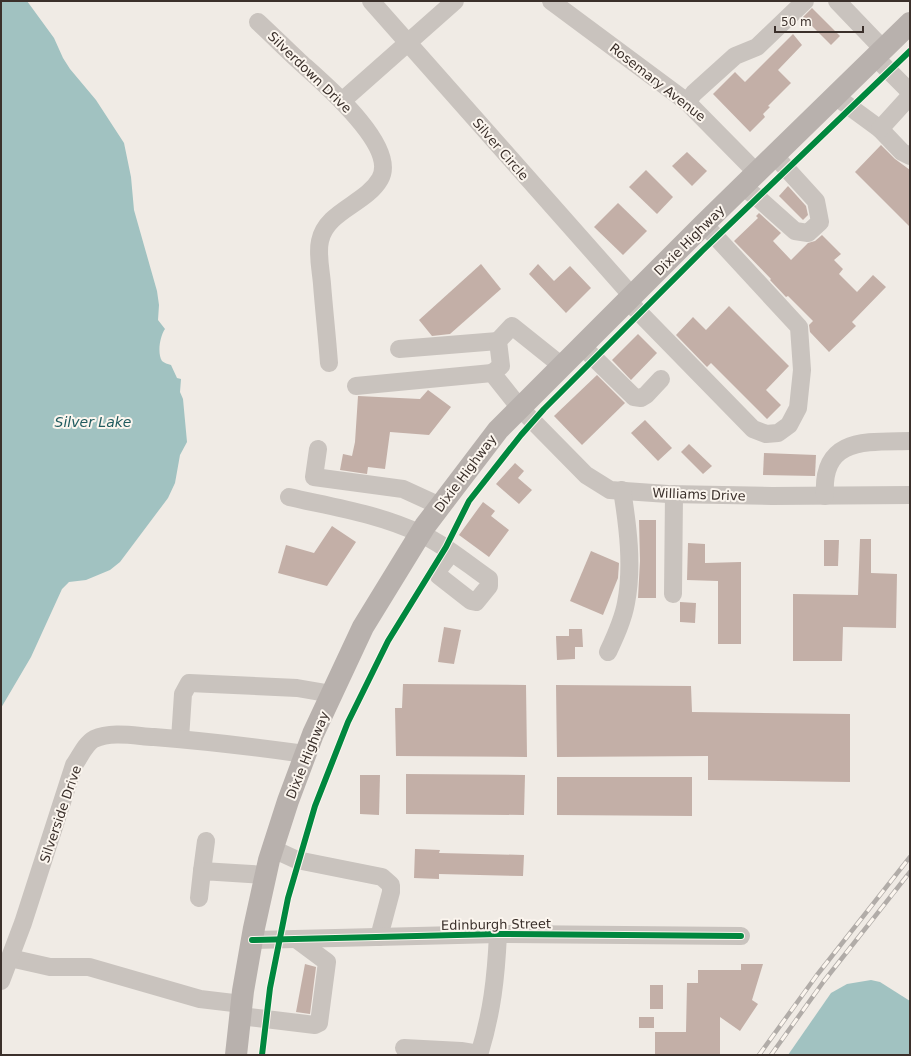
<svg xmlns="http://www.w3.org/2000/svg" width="911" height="1056" font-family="'DejaVu Sans',sans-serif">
<rect width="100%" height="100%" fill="#f0ebe5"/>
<!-- water -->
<g fill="#a1c2c1">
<path d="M1 1H27L54 38 63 58 70 69 96 100 124 143 131 177 134 210 157 291 159 305 158 320 165 329C160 336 157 353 162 361 164 363 168 364 171 365L177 378 181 379 180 392 183 399 187 442 180 455 175 483 168 498 120 562 110 570 86 580 69 582 62 589 31 657 1 708Z"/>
<path d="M871 980 880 982 910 1001V1055H788L831 993 847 984Z"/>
</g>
<!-- building -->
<g fill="#c3afa7">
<path d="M812 8 840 36 831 45 803 17Z"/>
<path d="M793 34 802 45 778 70 791 83 768 106 770 107 763 114 765 117 750 132 713 94 735 72 745 82Z"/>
<path d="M881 145 895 159 910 170V227L855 172Z"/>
<path d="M687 152 707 171 692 186 672 166Z"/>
<path d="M646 170 673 197 657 214 629 187Z"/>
<path d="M788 186 806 206 808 215 803 220 779 196Z"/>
<path d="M618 203 647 231 623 255 594 227Z"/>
<path d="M759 213 781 233 773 241 791 260 808 243 815 241 822 235 841 254 834 260 843 269 839 274 857 292 873 275 886 287 852 322 856 326 829 352 810 332 809 325 813 321 788 296 786 297 770 280 771 279 734 241 758 218 756 216Z"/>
<path d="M481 264 501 289 450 334 432 336 419 320Z"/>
<path d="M538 264 554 281 570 266 591 288 566 313 529 274Z"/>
<path d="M729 306 789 366 766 390 781 405 767 419 711 363 707 367 676 335 693 317 706 330Z"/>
<path d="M638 334 657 353 631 380 612 360Z"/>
<path d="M597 375 625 403 582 445 554 416Z"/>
<path d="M428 390 451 407 429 435 390 432 385 469 368 467 367 474 340 470 343 454 352 456 355 442 358 396 420 399Z"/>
<path d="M645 420 672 448 658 461 631 433Z"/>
<path d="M689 444 712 466 703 474 681 452Z"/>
<path d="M764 453 816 455 815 476 763 475Z"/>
<path d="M515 463 524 471 518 478 532 490 519 504 496 484Z"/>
<path d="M483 502 495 511 491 516 509 530 489 557 459 535Z"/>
<path d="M639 520H656V598H638L640 561Z"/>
<path d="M332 526 356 542 327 586 278 573 286 545 314 553Z"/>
<path d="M860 539H871V573L897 574 896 628 843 627 842 661H793V594L858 595Z"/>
<path d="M824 540H839L838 566H824Z"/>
<path d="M688 543 705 544V563L741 562V644H718V581L687 580Z"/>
<path d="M591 551 619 563 618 578 603 615 570 601Z"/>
<path d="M680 602 696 603 695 623 680 622Z"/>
<path d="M444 627 461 630 454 664 438 662Z"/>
<path d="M569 629H582L583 647H575V659L557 660 556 636H569Z"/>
<path d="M403 684 526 685 527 757 396 756 395 708H402Z"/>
<path d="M556 685 691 686 692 712 850 714V782L708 780V756L557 757Z"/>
<path d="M406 774 525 775 524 815 406 814Z"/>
<path d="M360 775H380L379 815 360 814Z"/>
<path d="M557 777H692V816L557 815Z"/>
<path d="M415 849 440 850 439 853 524 855 523 876 439 874V879L414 878Z"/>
<path d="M305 964 316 967 310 1014 296 1012Z"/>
<path d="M741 964H763L752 1000 758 1004 740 1031 720 1017V1055H655V1032H686L687 983H698V970H741Z"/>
<rect x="650" y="985" width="13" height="24"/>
<rect x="639" y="1017" width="15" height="11"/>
</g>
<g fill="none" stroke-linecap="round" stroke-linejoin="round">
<!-- minor -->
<g stroke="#c9c3be" stroke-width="18">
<path d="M371 1 632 296"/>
<path d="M551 1 687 102 757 173"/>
<path d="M837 1 883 49"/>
<path d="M258 22C272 35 286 49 300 62 321 81 399 146 380 179 366 204 326 211 320 241 317 254 321 271 322 284 324 310 327 336 329 363"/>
<path d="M875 57 910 92"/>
<path d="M835 96 880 129 902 152 910 156"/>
<path d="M342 101 455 1"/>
<path d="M687 102 694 93 735 56 757 47 805 1"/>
<path d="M880 129 910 96"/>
<path d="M743 187 758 198 795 231 808 233 820 222 816 201 775 156"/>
<path d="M628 301 753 429 766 434 778 433 789 425 798 408 802 370 799 327 704 224"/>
<path d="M582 346 634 397 641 398 646 395 661 379"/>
<path d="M399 349 498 341"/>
<path d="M492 373 501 366 498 341 512 326 562 366"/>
<path d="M356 386 492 373 520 408 586 475 610 490 668 494 772 496 910 495"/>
<path d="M318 449 314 477 403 489 440 506"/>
<path d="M825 496C821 436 867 442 910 441"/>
<path d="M289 497C333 507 379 514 421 534 445 545 466 563 489 579V586L476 602 471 601 439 576 438 570 451 553"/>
<path d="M673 594 674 494"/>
<path d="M608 652C615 637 623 620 626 603 633 567 628 527 622 490"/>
<path d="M180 739 183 694 189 683 297 688 332 694"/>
<path d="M273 849 297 860 382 877 391 885V892L379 937"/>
<path d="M202 871 206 841"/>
<path d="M199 898 202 871 266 875"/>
<path d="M252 940 498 934 741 936"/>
<path d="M10 958 50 967H89L200 999 242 1004"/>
<path d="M1 981 23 923 74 765C80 757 85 744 94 739 112 731 135 736 154 737 205 741 255 747 305 754"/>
<path d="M240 1016 315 1025 319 1023 327 962 296 939"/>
<path d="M404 1048 461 1051 479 1054"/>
<path d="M479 1055C492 1013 496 978 498 934"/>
</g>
<!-- major -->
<path stroke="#b8b1ad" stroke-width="22" d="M236 1055 243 991 254 928 269 860 288 801 313 734 363 627 425 526 498 430 704 224 910 23"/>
<defs>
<g id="rail">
<path d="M759 1055 817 975 910 857"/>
<path d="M771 1055 824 981 910 872"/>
</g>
</defs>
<!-- rail casing -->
<use href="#rail" stroke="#b1aca8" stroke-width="4.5"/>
<!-- rail -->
<use href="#rail" stroke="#fbf5ee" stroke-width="3" stroke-dasharray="9" stroke-linecap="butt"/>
<defs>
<g id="cycleway">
<path d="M252 940 498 934 741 936"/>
<path d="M262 1055 270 988 288 898 315 806 348 722 388 641 446 547 469 501 521 435 544 409 702 251 910 51"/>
</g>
</defs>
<!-- cycleway casing -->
<use href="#cycleway" stroke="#fbf5ee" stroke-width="8"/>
<!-- cycleway -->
<use href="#cycleway" stroke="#00873e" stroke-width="6"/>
</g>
<g text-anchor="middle" stroke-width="4" stroke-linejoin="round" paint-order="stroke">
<!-- street labels -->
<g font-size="13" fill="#3b302b" stroke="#fbf5ee">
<text transform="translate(310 72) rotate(44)" y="5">Silverdown Drive</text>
<text transform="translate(658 82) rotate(38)" y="5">Rosemary Avenue</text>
<text transform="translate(501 149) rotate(49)" y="5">Silver Circle</text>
<text transform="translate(689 240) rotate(-45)" y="5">Dixie Highway</text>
<text transform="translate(465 473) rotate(-53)" y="5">Dixie Highway</text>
<text transform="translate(699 494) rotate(2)" y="5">Williams Drive</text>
<text transform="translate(307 755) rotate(-68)" y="5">Dixie Highway</text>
<text transform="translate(60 814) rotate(-71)" y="5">Silverside Drive</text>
<text transform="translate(496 924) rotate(-1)" y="5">Edinburgh Street</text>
</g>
<!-- water labels -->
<g font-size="14" font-style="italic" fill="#1f5a5e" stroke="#fbf5ee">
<text x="93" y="427">Silver Lake</text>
</g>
</g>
<!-- border -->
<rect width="911" height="1056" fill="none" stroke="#3b302b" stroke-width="4"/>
<!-- scale -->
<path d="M775 26v6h88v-6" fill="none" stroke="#3b302b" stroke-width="2"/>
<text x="781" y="26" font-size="12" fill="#3b302b" stroke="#fbf5ee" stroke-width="3" paint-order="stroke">50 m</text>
</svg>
